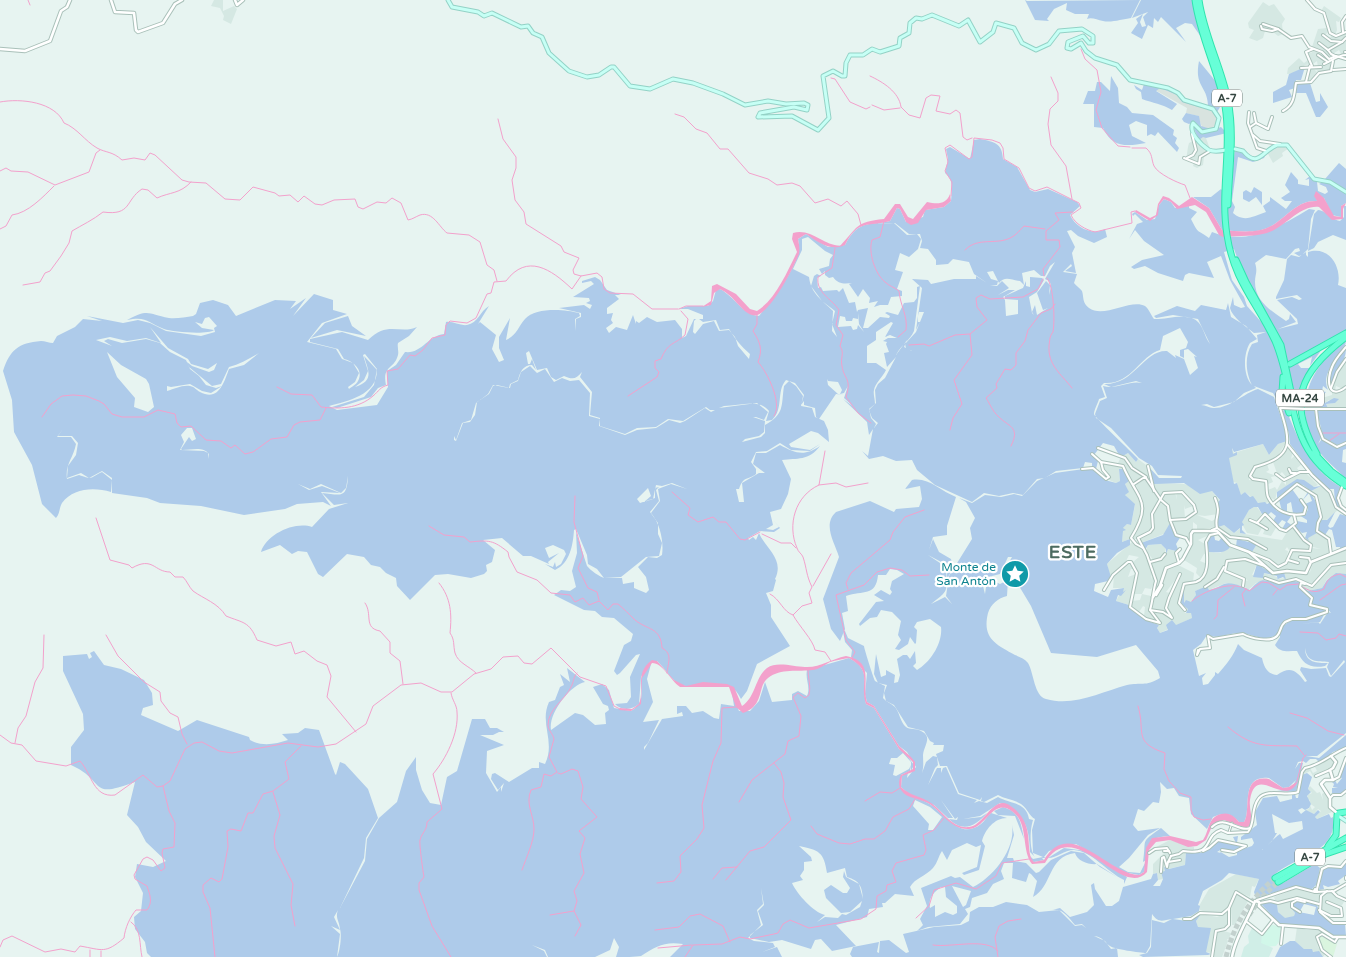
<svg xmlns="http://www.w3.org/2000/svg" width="1346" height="957" font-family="'Varela Round',sans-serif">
<rect width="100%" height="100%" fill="#e7f4f1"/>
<!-- residential -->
<g fill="#d5e8e3">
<path d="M214 0H223V11L234 6 237 9 231 24 223 20 224 16 220 8 211 6Z"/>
<path d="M1263 2 1269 6 1274 4 1285 19 1282 24 1283 34 1278 36 1273 32 1265 31 1263 38 1257 41 1249 38 1254 30 1249 28 1248 23Z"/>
<path d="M1324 6 1341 18 1339 22 1336 21 1337 30 1335 35 1329 30 1327 14 1321 11Z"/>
<path d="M1327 28 1328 32 1325 35 1330 38 1332 35 1335 36 1346 32V54H1341L1339 50 1328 57 1322 50 1312 47 1318 29Z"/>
<path d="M1314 50 1319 51 1317 57 1318 55 1326 63 1332 64 1331 70 1320 72 1314 69 1317 72 1312 79 1307 81 1310 66 1318 67 1317 61 1313 64 1307 52 1311 53Z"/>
<path d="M1299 58 1304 63 1308 60 1312 64 1305 65 1296 73 1287 74 1288 68Z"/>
<path d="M1203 136 1206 138 1211 152 1204 157 1203 165 1197 168 1193 166 1194 163 1186 160 1188 147 1189 143Z"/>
<path d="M1277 145 1289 148 1282 153 1283 156 1273 163 1267 152Z"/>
<path d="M1346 361V386L1343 389 1336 386 1335 390H1333L1337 373Z"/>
<path d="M1346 389V408H1328L1326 404 1335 403 1329 400 1325 403 1322 398 1332 395V392H1340Z"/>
<path d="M1287 441 1277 457 1254 466 1249 474V480L1266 482V495L1271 502 1260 504 1245 492 1241 496 1237 483 1233 482 1227 451 1229 445 1234 453 1263 444 1269 455 1278 444Z"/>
<path d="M1287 445 1293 451 1291 459 1296 455 1302 464 1297 468 1299 471 1297 472H1292L1288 467V470L1293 474 1287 478 1282 472 1278 476 1273 462 1282 455Z"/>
<path d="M1128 453 1136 462 1138 459 1146 465 1154 489 1146 476 1133 468 1123 456Z"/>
<path d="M1121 457 1132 469 1144 476 1135 482 1132 481 1123 465 1118 463Z"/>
<path d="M1105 463 1122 467 1123 469 1119 471 1120 481 1116 483 1109 480V475L1102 466Z"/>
<path d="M1267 464 1269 470 1266 472 1276 476 1271 477 1273 482 1268 484 1265 479 1252 478 1251 474 1255 467Z"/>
<path d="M1302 473H1306L1318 485 1314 487 1299 479 1277 492 1275 500 1269 497 1268 490 1275 487 1277 490 1282 481 1286 485V481Z"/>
<path d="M1145 479 1160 500 1151 514 1153 520 1151 530 1132 541 1131 537 1137 532 1141 521 1143 506 1142 497 1136 485Z"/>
<path d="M1129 481 1140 497 1141 508 1135 531 1130 539 1122 542 1123 528 1127 524 1131 525 1135 505 1125 495 1128 490 1125 484Z"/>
<path d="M1160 483 1184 484 1212 491 1220 501 1218 502 1216 497 1214 498 1218 514 1205 516 1197 515 1212 521 1217 518 1216 527 1197 530V525L1193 522V530L1189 533 1191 543 1186 536 1176 534 1172 521 1192 517 1197 514V508L1182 491H1166L1160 497 1156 492 1154 484Z"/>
<path d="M1321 486 1330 492 1338 510 1325 521 1320 520 1322 515 1319 498 1311 491Z"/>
<path d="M1175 492 1177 500 1176 492 1184 493 1193 506 1185 509 1184 505 1185 518 1171 519 1168 514 1170 525 1166 533 1141 543 1139 538 1153 529 1155 523 1153 514 1161 503 1168 507V514L1169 507 1162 500 1165 494Z"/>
<path d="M1254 507H1257L1262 514 1257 521 1251 518 1248 520 1263 526 1258 535 1247 533 1241 522 1249 510Z"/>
<path d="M1265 515 1277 526 1271 536 1263 534 1265 529 1268 528 1259 522Z"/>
<path d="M1219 525H1224L1234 533 1241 528 1240 533 1250 535 1282 540 1287 532 1293 528 1300 534 1302 541 1310 545V550H1289L1287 547 1285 550 1288 551 1286 561 1277 566 1269 559 1252 552 1257 544 1265 550 1267 547 1248 538 1231 536 1219 528Z"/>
<path d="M1213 531 1216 532 1198 540 1205 544 1207 553 1204 554 1200 561 1205 563V574L1201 578 1196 573 1197 568 1184 560 1193 544 1192 532Z"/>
<path d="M1317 533 1328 539 1329 553 1313 560 1309 556 1299 555 1298 562 1290 560 1291 552 1294 550 1310 553 1312 548 1321 549 1313 547 1307 538Z"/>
<path d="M1132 542 1146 554 1152 573 1151 579 1146 581 1151 579 1153 575 1155 581 1151 589 1145 588 1142 594H1134L1138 574 1133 562 1139 557 1129 555 1124 565 1110 576 1107 564Z"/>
<path d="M1161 544 1166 549 1164 554 1161 558 1153 560 1146 550 1148 545Z"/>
<path d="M1230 547 1245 551 1255 559H1227L1215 579 1203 586V588L1195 591 1196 595 1188 611 1184 607 1182 597 1184 587 1187 584 1199 582 1205 577 1209 552 1220 553Z"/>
<path d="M1168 549 1176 551 1178 562 1168 566 1161 583 1153 593 1157 582 1152 563 1162 559Z"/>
<path d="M1346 549V562L1333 563 1323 571 1313 584 1297 578 1279 582 1278 579 1285 578 1284 572 1307 574 1310 572 1313 563Z"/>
<path d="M1253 554 1278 568 1289 562 1298 565 1300 558H1305L1309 561V570L1305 572 1286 570 1273 572Z"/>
<path d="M1229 561H1249L1257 564 1252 575 1264 573 1277 577V581L1264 577V581L1256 583 1248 590 1244 586 1245 580 1248 581 1245 578 1226 570V563Z"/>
<path d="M1128 563 1135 569H1131L1128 577 1136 574 1129 605 1116 601 1123 588H1113L1114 575Z"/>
<path d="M1346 564V574L1327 579 1322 588 1308 591 1301 585 1314 586 1332 566Z"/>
<path d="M1178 565 1194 573 1193 582 1183 584V593L1178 601 1185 613H1191L1192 618 1160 633 1157 628 1161 621 1152 612 1163 613 1172 619 1167 608 1176 583 1181 577V572L1166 592 1170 593 1167 598V611L1152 610 1154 599 1160 593 1168 568Z"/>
<path d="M1223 568 1229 575 1242 578V586L1226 583 1209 590 1207 586 1217 580Z"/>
<path d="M1142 594 1151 596 1150 611 1159 623 1144 616 1145 607 1143 606 1139 612 1131 606 1132 601 1140 600Z"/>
<path d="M1331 757 1335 762 1333 768 1314 778 1310 771 1302 775 1306 768H1310L1313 773 1317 771 1315 767Z"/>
<path d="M1310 786 1317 793 1320 792 1323 800 1322 794 1325 792 1329 799 1328 807 1334 811 1317 819 1315 817 1321 811 1318 809 1314 814 1305 810 1309 809 1310 805 1312 810 1315 807 1309 803 1310 800 1307 799 1308 795 1312 793 1308 789Z"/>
<path d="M1170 840 1194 847V851H1182L1171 855 1169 848 1160 849 1156 847Z"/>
<path d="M1167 850 1170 855 1167 865 1163 855 1159 869 1161 872 1163 858 1165 871 1163 879 1158 880 1157 873 1153 874V864Z"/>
<path d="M1183 852H1186L1185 865 1168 869 1171 857H1176Z"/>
<path d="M1236 874 1259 879 1255 887 1252 886 1250 897 1235 890 1229 905 1223 912 1212 914 1200 910 1199 906 1209 889Z"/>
<path d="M1296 889 1313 894 1323 892 1317 903 1295 896 1279 901 1275 900 1274 897Z"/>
<path d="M1326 892H1331L1345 900 1341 907 1327 903 1341 909 1342 916 1331 915 1320 909 1322 896Z"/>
<path d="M1236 893 1249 899 1235 925H1232L1231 908Z"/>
<path d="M1290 901V907L1295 913 1294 916 1285 919 1278 912 1277 904Z"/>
<path d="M1229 912 1227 926 1215 930 1213 950 1211 953 1206 952 1196 921 1201 914 1217 917Z"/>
<path d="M1297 927 1307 930H1321L1329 937 1321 933 1316 937 1318 947 1325 954 1323 957 1318 953 1304 949 1295 941Z"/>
<path d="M1220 930 1231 933 1229 939H1227L1228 941 1222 957H1213L1217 931Z"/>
</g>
<!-- commercial -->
<path fill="#d1f7e9" d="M1273 925 1281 927 1279 942 1276 946 1266 947 1260 943 1262 936 1269 926Z"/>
<!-- industrial -->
<path fill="#d8e3df" d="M1160 88 1177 95 1182 102 1212 110 1217 119 1216 126 1211 129 1202 127 1198 116 1186 113 1187 108 1155 90Z"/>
<!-- education -->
<path fill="#d0eee7" d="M1252 928 1262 936 1261 943 1273 948 1269 957H1241L1244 947 1249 943 1248 936Z"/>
<!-- medical -->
<path fill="#daf5df" d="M1320 936 1337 944 1333 957 1323 950 1318 940Z"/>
<!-- green -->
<g fill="#aecbea" fill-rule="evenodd">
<path d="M1025 0 1027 1 1140 0 1131 18C1123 19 1111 23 1103 21 1097 20 1092 17 1087 19L1089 14H1075L1066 10 1067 3 1054 9 1047 19 1049 21 1035 20Z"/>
<path d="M1141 0H1193L1201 37 1192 24 1185 23 1176 28 1186 42 1161 17 1158 22 1154 18 1153 28 1148 25 1142 39 1131 33 1138 23 1136 19 1143 14 1140 22 1142 27 1146 26 1143 17 1148 12 1132 18Z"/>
<path d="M1199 61 1217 83 1222 104 1217 112 1208 105C1207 85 1194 87 1199 61Z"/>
<path d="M1305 67 1301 80H1296L1295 88 1289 90 1292 97 1273 103V92L1286 85 1289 74Z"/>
<path d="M1111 76 1118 88 1119 103 1127 107 1132 113 1153 115 1174 130 1173 135 1177 138 1175 143 1179 148 1177 152 1158 132 1155 136 1151 134 1147 136V125L1136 121 1129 125 1132 136 1146 143C1125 147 1112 147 1103 128L1094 127V104H1083L1088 91H1095L1097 82H1101L1110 91Z"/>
<path d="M1301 82 1310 83 1316 102 1320 101V93L1328 107 1320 117H1316L1306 93H1296L1297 83Z"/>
<path d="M1144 84 1166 88 1178 94 1182 100 1199 107 1182 102 1177 95 1160 88 1156 91 1177 104 1172 110C1162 104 1153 103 1142 99L1141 92 1136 89 1134 85 1142 90Z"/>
<path d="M1186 113 1199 116 1201 126 1211 129 1204 131 1194 122 1189 124 1184 122 1182 119Z"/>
<path d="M1192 124 1203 133 1221 127 1227 133 1206 138 1203 137 1199 140Z"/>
<path d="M980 139C995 142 1002 143 1003 159L1017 167 1030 190 1035 192 1048 189 1077 202 1080 206 1070 215C1076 228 1093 236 1105 229L1107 237 1094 243 1078 236 1071 230 1067 231 1075 247 1072 253 1076 273 1065 271 1072 266 1071 264 1063 272 1077 274 1074 283C1076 286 1080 288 1082 291 1084 297 1082 303 1089 308 1104 319 1131 298 1145 306 1149 309 1151 315 1154 319 1165 320 1190 311 1199 323 1204 329 1205 338 1210 344L1198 319 1173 315 1156 318 1154 316 1177 306 1195 311 1201 305 1226 310 1228 303 1231 317 1246 326 1257 339 1250 343C1243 354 1243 376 1252 385 1246 374 1244 356 1252 344L1258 342 1257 335 1266 332 1254 333C1246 327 1232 317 1230 308L1233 297 1234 305 1241 308 1245 307 1230 280 1221 256 1207 262 1214 278 1189 273 1185 275 1183 281 1158 273 1145 266 1134 269 1131 267 1142 260 1164 255 1144 241 1135 230 1129 239 1137 224 1143 222 1135 214 1133 216 1132 214 1135 212 1147 220 1155 219 1159 205 1164 199 1171 202 1175 208 1189 206V208L1197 212 1191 219C1199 235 1197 229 1209 238L1212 232C1247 246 1279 227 1309 209L1315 210 1311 219 1308 249 1302 255 1299 256 1294 253 1300 251 1299 248 1295 249 1286 259 1266 255 1255 263C1258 272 1255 274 1255 282 1255 302 1273 312 1286 321L1289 319 1290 314 1296 322 1278 329 1298 324 1297 319 1277 300 1292 297 1299 300 1302 299 1297 295 1276 299V297L1284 280 1287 259 1291 255 1299 257 1306 252V255L1308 257V252C1329 245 1342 267 1338 285L1346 288V330L1307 356 1322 349 1310 366 1312 357 1298 364 1301 368H1311L1306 377 1299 416 1283 346 1272 323 1242 271 1234 249 1224 252 1232 280 1244 297 1247 306 1264 325 1273 341 1280 362 1288 404 1282 375 1279 388 1285 408 1281 407 1273 393 1254 386 1256 388 1244 393 1234 402 1214 407 1207 404 1201 405C1206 405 1209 408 1213 408 1229 409 1244 393 1258 389L1274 397 1287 435V441L1278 444 1269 455 1263 444 1234 452 1232 448 1233 454 1237 452V455L1229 458 1234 484 1237 483 1241 495 1245 492 1250 497 1253 496 1258 503 1265 502 1267 504 1271 502 1277 511 1292 515 1287 522 1293 526 1286 530 1282 529 1286 522 1282 520 1278 525 1273 521 1276 516 1271 512 1268 515 1262 514 1258 507H1254L1249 510 1242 522 1244 525 1242 526V530L1246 534 1240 533V528L1234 533 1224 525 1218 527C1215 519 1221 513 1218 502L1220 500 1212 491 1200 494 1184 483 1154 484 1149 467 1159 478H1181L1182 476 1158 475 1152 466 1139 458 1111 428 1096 418 1095 414 1100 401 1107 398 1103 386C1117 390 1129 380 1142 383L1136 381 1111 387 1104 384C1135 385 1143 350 1167 351L1176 358 1175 355 1184 359 1190 375 1198 368 1194 356 1197 357 1188 349 1184 350V358L1180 356V350L1186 348 1188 342 1180 328 1163 336 1160 350C1140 356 1131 385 1104 383L1101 386 1105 397 1099 399C1098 403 1094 410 1094 414 1094 417 1132 452 1138 459L1136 462 1128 453 1123 456 1119 455 1114 446 1103 443 1094 455 1098 461 1096 469 1092 467V463L1085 462 1083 468 1056 471 1045 478 1037 479 1023 495 1013 493 999 496 984 493 972 502 935 485 917 470 912 460 896 461 883 456 869 459 862 451 855 449 862 451 868 456 873 429 869 435 867 422 843 399 854 407 844 398 848 386 844 393 840 394 842 390 838 382 828 381 827 379 828 385 838 394 844 395 836 394 819 419 816 417 815 408 804 405V401L801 405 804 395 795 383 786 380C776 391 784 409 772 420L766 421 769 411C759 398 740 406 724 406L719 408 757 403 768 412 764 420 756 417H753L765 421 764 432 759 436 745 439 742 442 761 437 765 433V425C785 414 781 406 784 386L789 381 796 386 803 396 801 406 812 408 815 417 824 421 828 430 829 442 818 433 811 431 789 444 791 447 810 450 820 444 810 451 791 450 780 443 767 451 756 452 751 462 756 469V474C747 481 744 475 739 489H736L739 502H744L742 483 759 473H765L753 464 756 453H766L780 445C795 453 804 457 820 446 809 461 797 458 782 460L791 479 788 494 781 509 770 512 773 525 766 529 773 530 779 527 773 520 780 528 774 532 760 531 748 538 749 540 753 537 756 540 759 533C765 548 785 559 775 579L776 580 773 591 766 593 771 605V617L790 646 757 664 747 691 741 699C728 671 702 692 682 685 671 681 666 669 657 661L650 662 641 677 639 704C632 710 622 711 615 704L627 703 631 697 630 677 640 654 636 655 620 673 617 675 614 671 624 645 631 641 633 634 614 618 602 617 595 611 584 610 554 595 561 590 570 591 576 587 572 571 577 553 576 532 587 566C590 570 600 577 604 578L597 569 588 564 587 555 576 529 574 530C573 545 570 563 555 570L545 564 553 567 555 562 556 567 561 564 566 554 564 550 553 545 545 548 549 558 559 553 548 562 549 564 531 556H523L502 538 483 540 495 550 492 562 486 565 487 571 484 574 471 578 448 574 435 575 410 600 397 586 396 578 386 573 380 567 371 565 364 557 347 554 323 577 318 574 307 552 298 551 292 554 280 545 261 552C266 535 294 521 312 527L329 509 348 503 334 505 322 493C341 495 347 499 348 476L346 488 341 493 321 484 310 489 298 484 309 490 322 486 340 493 321 492 331 506 323 502 297 504 285 509 244 515 201 506 160 503 147 498 112 493V478L102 471 89 478 81 473 67 478 68 466 76 455 78 443 72 436H58L63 429 57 437H71L76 444C73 459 65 464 67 479L79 475C94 480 89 478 102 472L112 480 111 492C94 487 73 488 62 503 59 508 60 514 56 518L42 504 32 465 14 432 12 400 3 371C10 350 18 343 41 341 45 341 49 343 53 343L57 336 75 327 83 319 102 321 87 316 123 323 138 320 150 323 166 331 201 336 215 332 214 328 217 326 209 317 205 318 202 324 195 322 202 328 214 330C208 335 172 332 164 329 147 323 148 316 127 320 149 308 148 314 169 318 176 319 186 317 193 316L196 314 200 303 213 300 228 305 236 316 275 300 296 301 290 309 306 298 293 316 314 294 333 300V310L347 314 322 323 307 342 336 349 342 359 353 363 359 373 355 382 348 387 349 389C351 387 356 385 358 381 364 370 353 361 344 359L338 349 310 342V339L342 332 368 340C388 320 400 335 417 327L409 336 398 343C397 347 399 351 398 355 394 370 382 365 386 385L378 388 371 397 337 408 332 407 364 397 374 385 377 369 365 354 363 355 368 371 364 380 355 387C375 381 368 370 364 356L377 370C377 395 348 401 329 406L337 410 377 405 388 387 387 371 396 365 405 352C422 354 427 336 444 334L446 322C453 321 460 326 467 325 478 323 480 311 489 306L478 324 480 322 496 335 492 349 499 362 504 360 499 348V337L510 318 506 340C517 335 518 327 525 319 535 307 565 309 579 313L580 316 575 319 576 331V319L581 317V313L559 308 584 305 590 309 592 305 586 303 590 301 589 298 573 297 594 284 591 281 582 283V281L595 277 600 280 607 290 621 295H615L619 299 607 308V314L613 313 611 320 613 323 606 328 609 333 616 327 627 330 633 315 636 324V321L639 323 647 317 657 322 675 320 682 329V338L686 336 694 319H696L694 321 693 332 695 334 703 324 714 321 719 331 729 330 735 337 738 346 749 359 750 354C741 346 735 339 729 329L720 330 716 320 703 322 699 319H703V315L688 309H679L688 306H708L713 301 716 290 720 289C735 297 743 315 759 316 773 298 804 262 798 239L806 234 828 247 845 245C858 219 872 224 894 223L907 235 917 234 921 239 918 249 909 257 900 253 895 270 903 272 897 289 902 291V296L891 297 888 305H880L874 307 878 301 869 303 870 298 863 289 858 297 849 284 852 283C844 284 838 284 833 277L829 278 825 275V271L822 274 819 269 829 266 830 259 833 255 825 251 808 237 802 239V250L793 269 809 277C811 294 822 300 833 311L832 331 837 337 832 324 835 311 822 301 811 286 814 276 817 274 821 276 817 278 818 288 821 287 823 291 837 290 839 292 843 288 849 303 855 302 857 312 858 310 868 308 863 328H868L880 317 889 318 890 316 885 313 887 312 898 315 904 303 914 302 917 298V287L920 286 914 331C910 340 901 345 896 355L907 340 904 347 912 351 906 348 905 344 916 332 924 312H918V322H920L916 330 922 288 912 279 928 280 931 284 954 279H976V276L987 283 974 274 969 262 953 259 948 264 936 265V260L928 249 920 248 922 241 920 234H909L895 223H880L890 221 897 208 900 209 906 222 923 217 925 210 944 207 951 201C952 190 954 180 945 173L948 159 946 149 950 147 970 159 974 140ZM1055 262 1045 279C1053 282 1051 287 1049 295L1050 285 1046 281 1037 293 1043 310 1048 308 1037 315 1035 305 1032 312 1034 315 1032 313 1029 297 1037 292 1044 280 1042 278 1030 277V287L1026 286V281L1023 288 1005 296V299L1018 300V314L1006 316 1005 300 1003 297 1015 290H1008L998 295 1009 288 1002 281 997 286 990 285H997L998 281 991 279 987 272 993 271 999 283C1005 275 1013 281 1020 281L1024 285 1022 273 1034 270 1041 276H1045L1050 266ZM858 313 859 324 864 332 858 325 857 329 853 330 851 326 838 327 840 316 845 317 846 321H852L853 318 858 319ZM891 322 893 323 885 337 890 335 897 338H888L883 341 887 342 886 344 889 352 884 353 887 367 896 357 885 378 878 384 875 390 876 403 869 410 872 418 878 423 874 428 876 424 871 418 869 409 875 404C875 399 873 394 874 390 875 383 883 377 886 370L876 363H867V346L876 340V332ZM150 327 168 348 188 359 191 364 208 369 217 363 214 370 209 372 192 366 187 362 189 367 212 386 221 384 229 367C240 364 250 358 259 353L244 365 229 369C224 382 219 402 200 392 196 390 195 387 190 386 181 385 175 389 167 391V386L171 387 190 384 202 391 211 393 222 386 216 388 206 385 199 376 190 369 186 360 170 352 160 343 146 339 122 343 108 339 104 341 112 346 96 340 110 337 127 341 146 338 161 343ZM529 351 537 370 547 368 551 377 556 380 564 376C573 380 576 379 582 372L580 377 592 392 590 415 600 418V426C608 429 617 431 625 434L637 428 656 427 668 419 683 421 706 407 710 410H715L711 412 705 408 685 421 680 423 669 420 656 428 637 430 625 435 599 426 600 419 589 416 590 393 579 380 570 381 562 378 554 382 545 369 537 373 530 366 521 372 518 381 511 384 510 388 497 385 493 386 489 394 477 402 475 415 470 422 463 423 456 441 454 440V436L456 440 462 423 471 420 476 403 488 394 493 385 509 388 510 384 518 380C520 372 523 365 532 365L536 370 532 359 530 364H528L526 353ZM107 352 121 365 146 379 149 384 154 407 148 412 134 407 135 398 117 377ZM187 428H192L196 439 192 441 189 437 181 449 182 450C192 450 203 446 209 454V459L208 453 204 451 180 450 184 442 181 435ZM672 483 687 489 671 484 658 489 660 501 651 513C660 523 664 542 662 555L657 558 648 557 638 567 646 577 649 590 646 593 634 588V582L623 584 622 578H604L621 577 646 557 659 556 662 543 658 534V523L650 512 659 501 656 490 659 487 655 488V498L640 503 637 499 648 488 651 496 644 502 653 499 656 485 662 486Z"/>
<path d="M1235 148 1252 160 1266 154 1264 158 1253 162 1238 157 1232 201 1235 207 1233 213C1244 223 1254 216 1266 212L1263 206 1270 201V197L1286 209 1292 201H1285L1281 198 1290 192 1285 185 1291 172 1298 180V184L1309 186V179L1305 180 1310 176 1317 182 1318 191 1325 194 1328 192 1326 187 1319 184C1328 178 1336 190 1346 193V203L1341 206V217L1332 215 1324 198 1316 197 1317 201C1299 200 1289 214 1276 223 1260 235 1240 231 1222 230L1209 208 1193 197H1211L1221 189 1230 200Z"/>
<path d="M1339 163 1346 169V191L1325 179Z"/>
<path d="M1254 187 1262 192V205L1256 197 1249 202 1243 199V192L1246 190 1251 193Z"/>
<path d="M1344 206H1346V240L1333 235 1318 242 1314 248 1308 251 1314 214 1318 210C1328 211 1328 218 1340 221L1344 217Z"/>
<path d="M348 316 352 326 366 336 337 330 311 338 325 323Z"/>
<path d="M1346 340C1346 356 1319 368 1328 390L1323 386 1322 391 1326 392 1322 396 1325 403 1334 398 1339 399 1335 403 1326 404 1328 408H1303V410H1314L1321 438 1318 444 1322 439 1335 448 1346 444V449L1343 450 1342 462 1346 463V479C1324 456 1309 450 1305 413H1303C1302 401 1302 393 1308 382L1303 404H1305C1309 374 1324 358 1346 340Z"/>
<path d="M1346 349C1346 362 1335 373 1330 386 1326 373 1337 359 1346 349Z"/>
<path d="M1286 409C1297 438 1312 471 1341 487 1334 498 1338 506 1346 513L1335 504 1334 489H1329L1316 478 1290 444 1289 434 1282 411Z"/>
<path d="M1346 410V442L1337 445 1323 437 1317 411Z"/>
<path d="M1091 468 1105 480 1116 483 1120 481 1119 469H1123L1129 481 1125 484 1129 492 1125 495 1135 504 1131 525 1127 524 1123 528 1126 530 1123 531 1122 542 1130 539V545L1117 553 1107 564 1111 577 1108 581 1095 584 1094 591 1108 597 1111 590 1124 588 1123 592 1126 590 1121 596 1118 595 1116 601 1129 605 1130 608 1148 621 1159 625 1157 628 1160 633 1168 630 1166 625 1172 620 1176 625 1192 618 1191 613H1186L1188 609 1180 603 1184 588V603L1186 600 1191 602 1196 595 1195 591 1207 586 1209 590C1215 589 1218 587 1224 584 1231 581 1244 587 1250 590 1264 574 1264 583 1279 582 1289 581 1294 580 1304 583L1299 585 1311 598 1309 606 1327 611C1322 613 1313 617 1307 618 1297 621 1286 615 1281 627L1292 620 1308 619 1325 613 1320 622 1300 624 1318 622 1320 624 1328 612 1331 613 1327 608 1311 606 1313 598 1301 585 1308 591 1322 588 1327 580 1336 573 1346 574V733L1317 756H1306L1319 758 1346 735V747L1333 752 1320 763 1316 759H1310L1306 763 1303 761 1298 762 1295 769 1299 763H1303L1296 792 1277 791 1291 789 1296 780 1289 787 1283 788 1269 778C1239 774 1252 811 1244 822H1239C1231 813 1224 812 1213 817L1207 829 1191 814 1189 798 1179 796 1174 788 1167 789 1160 782 1161 792 1159 803 1153 802 1144 811 1138 809 1133 825 1138 831 1160 828 1148 835 1129 858 1119 867 1128 872 1140 873 1146 861 1144 872 1139 875 1123 872 1076 844 1049 851 1044 857 1046 858H1042L1044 860 1034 862 1031 861 1030 856 1033 859 1043 857 1033 853 1032 830 1035 819C1029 816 1028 809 1021 804 1013 799 1005 799 998 795L984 802 981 801 982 797 980 800 959 793 947 766H940L936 754 943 751 944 745H933L934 743 930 741 924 731 908 727 894 705 886 701 884 693 887 685 878 683 874 674 876 654 881 677 886 675V670L895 675 894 683 898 682 900 675 897 659 903 655H907L910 659 915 651 916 663 913 666 917 670C930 663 943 643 941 627L930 619 917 622 914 627 917 630 916 643 915 644 910 637 908 644 899 650 895 649 901 640 898 635 901 621 892 612 881 610 877 617 870 618 860 626 859 624 876 602 884 601 874 595 881 590 890 595 892 592 890 589 892 581 904 574 897 570 890 569 886 575H878C876 597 863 590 846 596L848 611 842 613 845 629 840 641 831 629 823 599 839 557C835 543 822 525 836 512L870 501 894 512 896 509 919 507 922 499 920 486 905 489 912 480C929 477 940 491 956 497L947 526V535L933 537 929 550 933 539 939 552 951 559 953 568 947 579V565L928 555 946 567C947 591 950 590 931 604L945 597 952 604 946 596 949 576 972 539 970 528 975 518 966 502 959 498 972 503 985 495 1001 497 1014 494 1022 496 1037 481 1055 473ZM1008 557H1012L1007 566 1031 606 1051 653 1097 657 1136 645 1158 671 1160 678C1145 687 1141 682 1127 685 1101 692 1074 707 1046 699 1034 696 1034 673 1028 663 1025 659 1020 657 1015 655 995 644 982 638 988 613 991 604 998 598 1007 596L1008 580 1000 584 996 582 986 587 985 594 982 582 988 577 1000 574ZM1280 627V637L1275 645C1280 653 1288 651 1297 651 1303 664 1310 669 1325 666L1328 663C1317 663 1305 663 1305 648 1307 663 1317 661 1329 662L1327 667 1331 676 1344 660 1345 662 1331 677 1329 676 1326 668 1311 669 1301 667 1300 670 1307 681 1305 682C1296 670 1290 666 1277 675 1267 674 1264 667 1262 658L1244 650 1238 644C1234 655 1226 665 1218 674L1215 672V675L1208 684 1203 685 1202 678 1206 673 1199 676 1193 650 1201 644 1207 635C1219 640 1229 632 1242 633 1255 635 1264 642 1277 635Z"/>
<path d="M1297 479 1304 480 1314 487 1321 486 1311 491 1303 485 1295 484 1277 498V492Z"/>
<path d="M1292 489 1305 507V513H1293L1291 502 1287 504V512L1282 511 1279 500Z"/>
<path d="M1308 492C1314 496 1321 509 1319 517 1318 523 1315 525 1317 533L1308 538 1309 541 1305 538 1307 532 1302 533 1295 527 1297 521 1307 523V520L1299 515 1306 514 1308 509 1305 504 1312 501 1309 493 1302 501Z"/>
<path d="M1335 512 1328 526 1330 528 1333 527 1340 514 1346 516V547L1340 549V547H1336L1332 530 1329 529 1325 535 1318 530 1320 520H1327Z"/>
<path d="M1170 523 1174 533 1181 536 1176 544 1178 549 1176 551 1168 549 1166 554V549L1161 544 1148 545 1145 550 1141 543 1163 535Z"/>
<path d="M1214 534 1215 540 1219 541 1222 537 1230 547C1225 554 1217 552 1209 552L1207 544 1208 537Z"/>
<path d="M1237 539 1257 544 1252 552 1236 546Z"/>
<path d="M1257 564 1273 574 1284 572 1286 580 1283 577 1278 579V582L1277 576 1264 573 1263 578 1253 577Z"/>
<path d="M843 631H845L848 638 864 646C864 648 873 677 875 681L885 686 883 698C886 702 891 703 895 707 900 713 900 722 906 727 910 730 916 728 921 731 933 737 924 745 923 755 923 761 924 766 922 773L926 762 933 756 937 757 938 765 935 768 928 785 937 768H941V773L943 768 946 767 958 794 977 800 974 803 979 801 987 803 998 797C1009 804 1026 801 1029 819L1033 820C1030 829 1029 850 1035 857L1030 852C1029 825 1025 815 1000 803L980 816 963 819 981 817 987 813C976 826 963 833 949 819L957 820 958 817 955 819 941 800 953 818H948L934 805 910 795 901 787 902 776 908 772 907 778 916 767 907 752 899 746 874 706 867 702 865 694 867 673 851 657 852 650 845 642Z"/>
<path d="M94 651 104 665 121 669 144 680 152 693 153 705 143 708 141 715 178 731 197 720 249 737 250 740C262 747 276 744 288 740L282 734 298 733 305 728 319 730 335 774 336 775 340 762 345 764 368 789 378 818 366 838 364 858 340 908 365 861 367 839 379 818 397 802 406 771 416 757V770L422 790 430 803 441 805 447 777 457 771 472 719H485L490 728H497L504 732H499L493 735H480L504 745 487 751 486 773 497 792 501 787V792L504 783 498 790 491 779 492 774 495 773 509 782 532 768H539V762L545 764C556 741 539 724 549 702L555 700 560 687 564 685 560 674 570 682 567 668 585 682C570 685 548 714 551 730L575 713 583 715 595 725 606 724 605 713 609 710 608 706 603 704 593 687 602 684 609 690 614 708 631 711C653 698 630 680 651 664L647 679 653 702 643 722 659 720 648 743 644 747V750L662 719 683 716 682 712 677 714V706H686L692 713 703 711 714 718 719 719 721 704 734 706 732 693 739 711H750L759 701 765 682 772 702 792 700V694L798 691 807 696C811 687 805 680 807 670L849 658C873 671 861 683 866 704L874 708 899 749 905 753 914 765 911 771V762L903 753 897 758H891L889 764 895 765 893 775 896 776 909 769 911 765 910 771 901 775V789C909 797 919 798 928 803 945 813 959 841 981 824 985 821 987 816 991 813L1007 818C994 818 985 830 982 841L985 846 979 870 964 875 962 873 977 867 981 845 976 847 967 843 952 850 947 860 942 851C938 857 938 862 933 868 926 876 915 878 910 887L914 896 895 894 885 903H882L883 907 869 909 867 917 836 925 856 946 832 951 821 939 815 940 811 949 782 940 769 942 750 938V935L763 925 758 911 764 905 761 888 763 904 757 910 761 925 748 938 754 941 773 943 775 947 762 952 777 947 782 957H670L683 944C665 941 656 946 641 956 636 957 623 957 616 957L619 947 614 938 610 950 595 957H548L545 950 532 945 544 951 547 957H337C340 951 342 935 340 929 339 920 335 918 338 910L334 917 340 930 331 926 340 934 337 957H151L147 953 145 942 135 929 134 917 141 911 143 893 135 877 137 864 153 867 166 861 146 842 138 827 127 815 135 782C87 800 107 781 71 765V747L84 730 83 714 63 671V656L87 654 89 659 92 657 90 653ZM915 800 930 807 942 817 933 830H928L929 824 913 806ZM799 846C819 850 824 852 827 873L845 868 847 877C860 881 862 886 863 899L859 884 846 877 844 871 843 877 850 888 847 893H843L831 885 824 890 826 898 841 913 850 912 862 901 860 907 846 915 842 914 838 918 825 917 817 922 825 915C813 912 797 894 792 883L803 880 800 876 804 870V862L812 861 811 857Z"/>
<path d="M1346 759V790L1341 795 1332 793V788H1338L1333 787 1334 784 1332 782 1335 780 1337 784 1342 778 1339 777Z"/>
<path d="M1307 773 1312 777 1308 789 1311 792 1307 796 1311 804 1309 808 1305 810 1302 808 1298 810 1301 814 1306 810 1314 814 1318 810 1320 812 1315 817 1317 819 1329 814 1331 818 1333 817C1338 854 1295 855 1273 876L1283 883 1315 864 1320 868 1317 884 1311 890 1295 886 1256 898 1254 892 1259 879 1229 873 1222 880 1203 891 1198 905 1200 906 1199 911 1191 916 1173 919 1187 921 1201 914 1196 921 1198 927 1211 928 1206 952 1211 954 1208 955 1143 957 1139 955 1147 953 1151 947 1152 920 1164 923 1172 919C1163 920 1159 924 1152 914L1150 946 1146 953C1141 953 1113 949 1110 946 1104 942 1103 937 1094 936L1105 941 1111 949 1117 948 1118 957H852L850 954 853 947 879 942 877 952 879 953 880 941 889 940 906 953 909 952 903 934 934 927 961 925 969 921 970 912 979 907H993L1006 902 1027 905 1039 912 1059 910 1075 926 1082 925 1086 928 1082 924 1075 925C1068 917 1063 908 1052 910L1060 908 1070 917 1087 912 1094 905 1091 885 1094 883 1095 889 1106 906H1112L1119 901 1123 887 1151 879 1153 874 1157 873 1158 880 1153 886H1160L1163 879 1161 872 1165 871 1164 867 1169 869 1185 865 1186 852 1200 853 1208 850 1217 840 1236 843 1233 837 1238 836 1237 843 1245 846 1234 851 1222 849 1217 852 1221 853 1219 851 1229 857 1237 855V851L1252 846 1254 843 1252 838 1241 840V837L1257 825 1255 812 1263 798 1277 796 1280 802 1292 799V795L1295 794 1296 798H1298L1302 775ZM1272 814 1289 823 1302 821 1303 829 1283 839 1280 834C1274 838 1268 845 1262 850L1272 841 1277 833H1275Z"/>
<path d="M1003 807C1020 812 1021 823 1024 839L1015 816 998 815 994 811Z"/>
<path d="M1012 825 1014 835 1007 858H1013L1014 861 1026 863 1036 873 1039 872 1051 860 1071 851 1084 853 1100 867 1117 877 1097 864C1089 865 1077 861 1075 853 1047 857 1053 886 1033 897L1037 881 1031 874 1029 873 1026 882 1012 878 1013 863H1004L1001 871 1004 879 993 884 987 893 972 898 970 907 965 909 968 914 960 924 928 927 917 931 923 925 920 919 927 906 921 888 951 876 955 878 960 877 973 887C993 877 1016 849 1012 825ZM952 886 971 891 966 905 963 907ZM941 887H945L946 897 957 906V913L953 915 945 912 935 917V905L930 908C928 898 934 892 941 887Z"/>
<path d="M1161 828 1170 836C1151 837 1147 841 1146 860L1143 862C1147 837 1139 844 1161 828Z"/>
<path d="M1064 848 1086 851 1127 877 1124 884V880C1107 872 1092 851 1074 850 1064 850 1057 858 1048 858Z"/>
<path d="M1346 863V875L1338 881 1340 884 1328 887 1323 885 1324 889 1319 890 1323 869 1329 867 1342 868Z"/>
<path d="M1298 901 1317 905C1322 919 1329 924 1345 924L1346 936H1332L1319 927 1280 924 1261 904 1270 902 1277 904 1278 912 1285 918 1294 916 1295 913 1291 908V906L1299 912 1314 915 1316 907 1304 904 1300 911 1293 906 1295 902Z"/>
<path d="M1290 941H1295L1304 949H1312L1313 952 1319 951 1323 957H1275L1280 947Z"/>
</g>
<!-- water -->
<g fill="#f3a1cc">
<path d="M1316 191 1324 198 1334 216 1341 217V206L1346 203 1343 209V219L1332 220 1319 207C1302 205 1288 223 1274 230 1258 238 1240 235 1223 237L1219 235 1206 212 1195 205 1177 209 1171 202 1164 199 1159 205 1158 215 1150 221 1135 212 1136 210 1150 218 1156 215 1158 204 1163 196 1169 198 1179 206 1192 197 1209 208 1222 230C1240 231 1259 235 1276 223 1289 214 1299 200 1317 201L1314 196Z"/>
<path d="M950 194 951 201 944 207 926 210 918 223 911 225 906 222 900 209 897 208 890 221C868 227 858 219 845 245 831 252 818 242 806 234L798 239C799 244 800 249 799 254 794 267 767 321 752 315 740 311 735 296 720 289L714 293 711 305 702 307 711 301 712 286 717 284 736 294 750 309 757 311C776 299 787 272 797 252L792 239 793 233C811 228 823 245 840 246 858 227 855 222 884 219L895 204H900L908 217 913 219 927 202C937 204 946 205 950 194Z"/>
<path d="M846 656C876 662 861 684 867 702L874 706 899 746 911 757 915 762V771L902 776 901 787C910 796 921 796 931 803 943 811 952 829 969 827 984 826 993 795 1009 805 1038 823 1023 852 1034 862L1044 860C1070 816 1107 874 1139 875L1144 872 1146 848 1152 838 1170 836 1196 842 1203 840C1210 830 1207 818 1221 814 1230 812 1234 816 1239 822H1244C1252 811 1239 774 1269 779L1283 788 1289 787 1298 781C1285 810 1256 762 1250 800 1249 808 1252 815 1252 824L1246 828 1224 820 1213 824 1206 840 1197 846 1188 847 1170 840 1156 842 1149 850 1147 872C1122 901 1074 813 1045 863L1032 864C1021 850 1029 824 1013 812 993 796 986 829 969 829 950 830 942 811 928 803 919 798 907 799 901 790 898 786 899 779 901 775L913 769V762L899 749 874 708 866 704C859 683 874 672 849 658 843 659 836 660 830 662 824 665 820 669 813 670 798 672 781 668 768 678 757 686 765 706 743 713L736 707 729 687H680C670 680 663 663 652 663L642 678 641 704 631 711 619 710 620 708 632 709 639 704C645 689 634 673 652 660L657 661 674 680 686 686 703 682 727 684 734 687 742 706C756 697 755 677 767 668 777 661 794 667 805 667 820 668 831 659 846 656Z"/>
</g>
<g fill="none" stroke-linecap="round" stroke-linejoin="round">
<!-- stream -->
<g stroke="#f3a1cc" stroke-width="1">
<path d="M28 0 30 5"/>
<path d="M1081 49 1085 59 1097 70 1101 92 1096 110 1102 128 1118 146 1130 147"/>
<path d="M870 76C883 82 899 92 901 107L909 115 920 118 926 98 931 95 940 96 936 111 950 114 956 110 960 113 963 137 967 140 972 138"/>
<path d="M1051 77 1058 93V101L1050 109 1048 124 1051 145 1066 166 1072 199"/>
<path d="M831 78 835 79 850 102 866 109 870 107"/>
<path d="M0 102C21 98 55 102 64 123 77 128 85 141 97 148 106 153 112 151 122 160L134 158 145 160 150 153 155 155 182 180 189 182 206 183 225 199 240 200 253 187 275 193 279 196 290 195 298 202 304 196 315 204 322 205 334 200 355 199 358 207 363 209 377 202 386 203 392 198 401 203 408 220C413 219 415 217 420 215 433 211 439 227 447 233L469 235 480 242 487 265 494 270 497 281"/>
<path d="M872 105 884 110 900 108"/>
<path d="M675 114 684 117 696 129 707 133 720 149H728L749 173 768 179 777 185 792 183 800 186 815 203 828 199 841 206 847 201 858 214 861 225"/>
<path d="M498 119 503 139 516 157V168L512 180 515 200 524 212 526 224 561 246 564 252 579 258 573 270 574 274 581 276 597 273 602 277 604 289 610 293 633 294 652 309H678"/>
<path d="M1132 148H1146C1153 154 1151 159 1154 166 1158 174 1178 183 1185 185L1190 198"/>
<path d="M0 171 6 168 11 171 28 172 55 185 89 172 96 153 100 150"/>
<path d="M951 196 952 182 945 171 948 162 945 148 950 145 969 159 972 157 974 138 992 140 1000 143 1003 148 1004 159 1019 168 1029 188 1035 191 1047 187 1079 203 1081 208 1071 215C1075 224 1086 230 1095 232L1132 223 1131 212 1135 211"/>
<path d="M884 221 880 237 872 240C868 252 875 274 885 282 889 286 894 287 899 291 900 305 908 316 906 330L898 337"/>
<path d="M0 229 6 226 12 215C28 213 43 197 54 186"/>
<path d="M835 248 832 268 818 277C816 293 831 298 839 310L836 325 843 335 840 346C845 354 840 357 842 366 844 380 852 378 846 397L858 413 871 423"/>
<path d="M965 250C978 236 997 246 1012 237 1016 235 1020 230 1024 226L1045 229"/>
<path d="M1044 276 1043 269 1060 247 1059 240H1046V231L1059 220 1055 213 1073 212"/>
<path d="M1047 278C1054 286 1055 321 1053 332 1049 337 1050 340 1049 346 1048 365 1060 373 1072 388"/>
<path d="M23 285 40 282 45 273 50 271 61 256 69 243 72 231C82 225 93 220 103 212 132 216 125 200 142 189L148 190 157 198C170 192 180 194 191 182"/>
<path d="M679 309 686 306H703"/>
<path d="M757 315V324L753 331C760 342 763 349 758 362 767 372 783 403 774 416"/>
<path d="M909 345 924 344 929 346 955 335 970 334"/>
<path d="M277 387 291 394 312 395 321 407C339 409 358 409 373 396 379 391 380 387 388 385L387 371 398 369 410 355 415 356 423 350 432 338 445 335 446 325 450 321 467 323 476 318 487 294 491 293 494 282 506 281C527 253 551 269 572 289L581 276"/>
<path d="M628 396 657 377 659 372 655 368V361L661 359C668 342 674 345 685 335L688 319 681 311"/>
<path d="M42 417 51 404 62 396 73 395 86 396 99 401 104 404 112 414 122 417H144L158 410 175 414 177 423 181 427 191 426 206 440 221 441 231 448 235 445 245 454 253 452 271 439 287 437 294 425 300 422 320 420 326 408"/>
<path d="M950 430 953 418 962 404 954 380 972 355 970 334 987 320 977 307 976 298 981 295 990 299 1023 297 1038 289 1043 279"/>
<path d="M1323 433H1346"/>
<path d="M1329 441 1339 434"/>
<path d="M1011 446C1021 426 1008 427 998 416 993 412 990 404 986 398L997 388 996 384 1005 369 1011 370 1016 365V353L1025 341 1028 330 1041 313 1051 309 1055 304"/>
<path d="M825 451 819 485C795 496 787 525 797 548 798 552 802 554 803 557 807 569 806 575 812 587L809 593 812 603 802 606 793 615C799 626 813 640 815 650L825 652 831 661"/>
<path d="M819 485 836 483 846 487 868 483"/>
<path d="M672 492 690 508 688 515 698 522 713 517 719 522H726L740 539 745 540 760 532"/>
<path d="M575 496 574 522 583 556 578 568 588 588 597 592 599 600"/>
<path d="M96 518 110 560 129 565 132 568C153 556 154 572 170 572L175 577H183C187 581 189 587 193 591 204 599 218 603 226 616 243 623 249 621 257 640L276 646 291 642 295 654 304 651 317 661 327 665 331 676 327 697 356 732"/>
<path d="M429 526 444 535 464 537 470 542C489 540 493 540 508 552L509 557 517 572 537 580 551 593 570 595 575 602 583 598 589 605 599 601 608 610 613 604H618C624 609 629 614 635 620 647 630 661 627 662 648 673 654 668 662 667 673"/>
<path d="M762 534 781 543H791L796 548"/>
<path d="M439 583C451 598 452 614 450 633 455 640 453 645 455 653 458 663 469 666 476 673"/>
<path d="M813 586 831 554"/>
<path d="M1301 586C1310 591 1314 594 1324 589 1327 580 1330 576 1340 574L1346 577"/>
<path d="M848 589 846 583 851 573 890 540 893 532 905 517 924 510"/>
<path d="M770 594C780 599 783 612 793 615"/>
<path d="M1273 595 1277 590"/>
<path d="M1320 600 1341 585 1346 584"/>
<path d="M1192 601C1205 590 1234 579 1249 591L1262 582 1269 583 1280 590 1287 585 1299 584"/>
<path d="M365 603C373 614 363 628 380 631L390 642V653L400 661 403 684"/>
<path d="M1245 606 1242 594 1246 589"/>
<path d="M1214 619 1217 616 1218 600 1234 587"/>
<path d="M1300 632 1318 633 1326 640 1336 638 1339 634 1346 636"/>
<path d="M106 635 118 656 144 682 160 692 161 701 170 713 178 717 182 734 187 744"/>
<path d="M852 658 855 652 846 640 836 595 864 585 877 572 890 568 902 570 910 576 929 575"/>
<path d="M451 693C452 700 457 705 457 712 459 733 446 759 433 774L442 809 427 822C427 831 422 832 420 840 419 843 423 872 424 877L419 883V890L432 926 451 957"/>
<path d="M1138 706C1146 732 1132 742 1165 753L1164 769 1169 781 1180 793 1191 797V810L1194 817 1203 820 1211 819"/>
<path d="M1290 713 1307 718 1328 731 1344 735"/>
<path d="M1228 727C1254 749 1266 745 1297 746L1304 755"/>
<path d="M0 735 11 743 22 745 36 761 66 766 80 761C92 774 93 798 115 795L143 775 157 787 163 786 170 781 185 749 194 743 202 742 219 751 232 753 288 743 318 747 336 744 366 724 373 706 401 685 421 683 441 692H452L474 674 491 669 503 657 518 656 524 663 532 664 551 648 580 677 606 686 614 706 620 709"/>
<path d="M15 743 18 728 26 716 35 682 43 668 44 635"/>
<path d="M558 773 561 774 572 769 578 771 583 787 581 799 597 817 579 831 585 838 580 854 584 873 574 891 577 901 574 911 581 925 575 936"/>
<path d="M1297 781 1303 758 1306 755"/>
<path d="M273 792 280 815 274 836 275 848 293 884 291 905 295 926"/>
<path d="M865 801 880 792 892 793 900 788"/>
<path d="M739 802 752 780 785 754 788 741 799 736 801 716 793 697 798 693 805 698 809 695C811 686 808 678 808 669"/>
<path d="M811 826 817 834 839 843 850 844 865 839H874L885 831 893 817 909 809 915 799"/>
<path d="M522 870C526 858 534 842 534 829 534 815 525 804 531 790L541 787 544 774 551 776 557 772 549 757 554 739C553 734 548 730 548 725 548 709 565 700 571 687 574 682 573 677 577 673"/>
<path d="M713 879 722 868 737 867"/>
<path d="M726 880 750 851 764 847 791 820 783 797 784 783 781 772 774 763"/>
<path d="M657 883 674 881 681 872 680 856 697 839 704 828 702 805 713 761 721 743 722 708 736 707"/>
<path d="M550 915 574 911"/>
<path d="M916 918 929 906 934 890 956 883 976 889 996 876 1002 863 1029 859"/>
<path d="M131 922C142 930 139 944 142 957"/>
<path d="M655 930 679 927 690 916 700 914 723 926 730 942"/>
<path d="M933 945C951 948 986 937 998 951"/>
<path d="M0 947 3 940 12 936 45 952 61 949 75 952 80 946C103 950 105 954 124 938 125 928 130 917 136 910H147C153 902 150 895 147 886L135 879 134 875 143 859 147 857 153 860 161 871 165 868 162 853 163 849 174 847 175 823 169 811 163 786"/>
<path d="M658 948 692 945"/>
<path d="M90 950V957"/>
<path d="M101 957V951"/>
<path d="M215 957 210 908 203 892V885L211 878 219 882 222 879 228 847 227 831 231 829 241 831 248 813H253L263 794 273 791 289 779 285 762 301 746"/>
<path d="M685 957 693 945 722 944 740 937 750 939 774 934 778 933 783 924 790 920 809 928 861 919 876 909 877 896 886 891 887 885 896 882 892 871 896 863 924 855 926 850 923 835 934 830 944 818"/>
<path d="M998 957 995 937 999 926 1008 921 1021 919"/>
</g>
<!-- motorway-tunnel -->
<g stroke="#c3d1ce" stroke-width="5" stroke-dasharray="5 2.5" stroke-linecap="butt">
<path d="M1249 915 1260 899 1278 882"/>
<path d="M1226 957C1234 924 1249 900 1275 878"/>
</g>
<defs>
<path id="pedestrian" d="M1229 832 1232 823"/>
<g id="minor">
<path d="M1307 0 1315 9 1324 13 1330 33 1336 36 1346 32"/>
<path d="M1263 24 1278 29"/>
<path d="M1261 26 1262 29 1272 31 1278 29 1291 38 1302 36 1309 47 1322 52 1329 59 1336 56 1346 59"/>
<path d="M1343 32 1342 22 1346 16"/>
<path d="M1323 35 1331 41 1342 42 1346 38"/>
<path d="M1319 43 1328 50 1342 42"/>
<path d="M1328 50 1331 54 1335 56"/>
<path d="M1345 52H1346"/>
<path d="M1318 55 1328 62"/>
<path d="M1324 64C1331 61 1338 55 1346 55"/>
<path d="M1312 66 1306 52 1313 49"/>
<path d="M1301 68 1321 67"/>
<path d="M1333 70 1346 69"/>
<path d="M1306 82 1310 66"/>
<path d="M1283 111C1295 105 1294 94 1296 83L1311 82 1319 73 1331 71 1333 61"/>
<path d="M1249 112 1248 123 1257 148 1266 151"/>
<path d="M1256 123 1268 129 1272 117"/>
<path d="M1250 127 1256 123 1254 113"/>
<path d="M1253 135 1260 141 1280 144"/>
<path d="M1184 158 1199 164 1200 157 1210 151"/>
<path d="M1187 158 1193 155 1196 150 1192 134"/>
<path d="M1346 347C1341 353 1335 359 1332 367 1326 380 1328 401 1346 387"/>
<path d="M1331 388 1337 372 1346 359"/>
<path d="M1283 408H1280C1291 443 1294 456 1255 467L1250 476 1253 479 1266 481C1267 486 1266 492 1268 497 1275 511 1289 517 1304 514L1306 507 1301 500"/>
<path d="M1304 409H1346"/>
<path d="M1316 409 1318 426 1323 439 1337 447 1346 443"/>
<path d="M1287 444 1312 475 1330 492 1336 507 1346 514"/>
<path d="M1098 448 1125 458 1132 468 1146 477"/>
<path d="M1092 454 1101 462"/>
<path d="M1148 466 1154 491"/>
<path d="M1082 469 1093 468 1106 479 1109 477 1103 470 1101 462 1123 466C1137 499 1154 501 1131 538L1136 544 1143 548"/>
<path d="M1289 469 1291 473H1296"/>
<path d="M1276 474 1284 480 1300 472H1309"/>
<path d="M1134 484 1143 478H1146L1161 500 1168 506 1170 520"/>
<path d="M1342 487 1338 498 1341 506 1346 510"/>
<path d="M1215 498C1222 514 1214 516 1217 528"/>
<path d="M1274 503 1297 484 1316 496 1321 517 1318 523 1317 531 1329 539 1331 554"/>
<path d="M1250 520 1257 523 1265 514 1280 529 1286 531 1296 523 1294 515"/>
<path d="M1257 523 1267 529"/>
<path d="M1212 530 1217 528 1230 537 1248 539 1266 549"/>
<path d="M1249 552 1269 560 1278 567 1286 563 1292 550 1310 551 1311 545 1304 540 1294 527"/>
<path d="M1300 557 1309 558 1310 561"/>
<path d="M1288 560 1298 563"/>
<path d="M1150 562 1161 559 1165 554"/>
<path d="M1179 563 1176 553 1180 549"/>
<path d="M1265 578 1279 583 1296 579 1312 586 1331 565 1346 563"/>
<path d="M1243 586 1244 579 1225 571 1227 561 1245 559 1265 566"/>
<path d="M1205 587 1217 579 1224 567"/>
<path d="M1104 590 1113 575 1128 562H1131L1137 573 1130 607 1146 619 1160 623 1150 610C1153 600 1153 591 1156 581L1147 555 1138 538 1150 532 1153 528 1152 514 1164 493 1182 492 1194 505 1196 512 1186 519 1170 520 1176 535 1186 538 1190 545"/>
<path d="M1150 610 1163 612 1172 618 1166 608 1169 598 1180 574"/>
<path d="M1185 610 1179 603 1184 584C1188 583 1192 583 1196 582 1211 577 1207 554 1206 542L1210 535 1219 533"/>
<path d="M1198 650 1197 655 1200 649 1210 648 1208 636 1213 639 1243 634C1250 638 1271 643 1277 636 1281 632 1280 626 1285 622L1292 619H1306L1327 612V609L1310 605 1312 598 1300 587 1301 583 1305 584"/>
<path d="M1316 776 1330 770"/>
<path d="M1333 780 1339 777 1346 758"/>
<path d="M1330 798 1333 795H1341L1346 791"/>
<path d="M1212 827C1226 814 1238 833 1250 828"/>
<path d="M1164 851H1169"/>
<path d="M1203 851 1209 848 1218 840 1246 846 1234 852 1222 850"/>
<path d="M1149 853 1155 849 1167 848 1170 853"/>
<path d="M1171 856 1179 854 1183 851C1216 856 1202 836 1221 830L1228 833 1248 832C1256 822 1250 809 1259 798 1268 788 1287 797 1298 792L1302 772 1305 768C1321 765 1331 754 1346 748"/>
<path d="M1171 856 1168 862 1180 860"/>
<path d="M1161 872 1162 858 1164 857 1167 867 1168 862"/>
<path d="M1346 877V879"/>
<path d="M1315 889 1317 890V892L1314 891Z"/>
<path d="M1317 889 1322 869 1328 866 1341 867 1346 861"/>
<path d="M1327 891 1321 896 1320 912 1333 923H1346"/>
<path d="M1332 891 1337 896 1346 900"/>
<path d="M1316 892 1334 891 1346 884"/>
<path d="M1257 900 1296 887 1315 892"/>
<path d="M1260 903 1270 901 1278 903 1297 898 1319 904"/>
<path d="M1319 910 1331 916H1342L1341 908 1327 902"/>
<path d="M1300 912 1292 907V903L1297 900 1305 902"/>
<path d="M1184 919H1191L1200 913 1222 914 1229 908 1236 892 1254 903"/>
<path d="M1247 922 1262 934 1273 920"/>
<path d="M1281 944 1283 926"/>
<path d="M1212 957 1216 931 1225 929 1229 925V908"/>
<path d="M1331 957 1322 950 1317 937 1322 934 1335 942 1338 937"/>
</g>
<g id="tertiary">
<path d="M111 0 115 12 134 13 136 30 138 32 163 23 175 4 182 0"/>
<path d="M235 0 237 5 243 0"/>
<path d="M0 49 25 51 50 41 61 11 67 7 70 0"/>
<path d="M1156 595 1162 585"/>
<path d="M1153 597 1160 586 1166 568 1179 563 1183 559 1191 544V534L1193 531H1217L1230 545 1249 552 1273 573 1287 571 1306 573 1311 562 1346 548"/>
<path d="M1331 756 1336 762 1333 768 1330 770 1333 780H1325L1321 784 1330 798V807L1337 813"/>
<path d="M1259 906 1279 925 1319 928 1333 937H1346"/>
<path d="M1232 957C1235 937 1249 918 1255 901L1259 902V906"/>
</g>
<g id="secondary">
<path d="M448 0 452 7 478 12 484 16 492 13 521 27 528 26 533 33 542 37 549 53 569 71 587 77 599 75 611 67H614L630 86 650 89 673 79 693 83 723 94 745 105 768 101 786 104 804 103 808 105 807 110 794 107 760 113 758 117 792 116 818 130 829 118 823 76 833 71 842 76H845L846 63 850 55H863L872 49 880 52 899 46 900 38 909 33 910 23 916 18 922 19 932 15 959 26 968 20 980 42 993 32 996 23 1014 28 1022 43 1036 50 1049 44 1059 31 1082 29 1093 36V43H1089L1083 36 1068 42 1067 48 1071 49 1081 43 1086 51 1095 58 1117 65 1130 80 1168 88 1178 93 1184 100 1213 109 1219 118 1216 129 1202 132 1193 123C1188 132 1201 145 1209 150 1214 152 1221 151 1226 150"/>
<path d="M1235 149 1243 151C1258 169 1262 151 1277 145H1287L1314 179 1330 182 1346 192"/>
<path d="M1337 815 1346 821"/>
</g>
<g id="motorway">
<path d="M1195 0C1200 37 1218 70 1225 106 1232 150 1220 192 1227 235 1234 282 1257 302 1275 341 1299 398 1283 448 1346 486"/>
<path d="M1199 0C1204 35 1221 66 1228 100 1235 136 1229 169 1228 205"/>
<path d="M1236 260 1246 282 1281 345 1293 401"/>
<path d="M1290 364 1346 333"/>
<path d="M1283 377 1282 392 1289 413"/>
<path d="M1314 453 1331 471 1346 482"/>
<path d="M1317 454C1287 401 1299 373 1346 337"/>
<path d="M1339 813 1346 812"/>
<path d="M1328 846 1336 835 1337 815"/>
<path d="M1323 855 1346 847"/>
<path d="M1275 878 1346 838"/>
<path d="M1278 882 1325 854"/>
</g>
</defs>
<!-- pedestrian casing -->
<use href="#pedestrian" stroke="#a9c0b9" stroke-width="3"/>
<!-- minor casing -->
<use href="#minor" stroke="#a9c0b9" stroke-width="4"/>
<!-- tertiary casing -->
<use href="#tertiary" stroke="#a9c0b9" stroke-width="4.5"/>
<!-- secondary casing -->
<use href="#secondary" stroke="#93d2c6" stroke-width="5"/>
<!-- motorway casing -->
<use href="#motorway" stroke="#31e4ae" stroke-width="7"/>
<!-- pedestrian -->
<use href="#pedestrian" stroke="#fff" stroke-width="1"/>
<!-- minor -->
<use href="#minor" stroke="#fff" stroke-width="2"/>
<!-- tertiary -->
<use href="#tertiary" stroke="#fff" stroke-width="2.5"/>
<!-- secondary -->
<use href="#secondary" stroke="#c6fff5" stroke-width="3"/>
<!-- motorway -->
<use href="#motorway" stroke="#67ffd7" stroke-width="5"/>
<defs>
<path id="minor-bridge" d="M1283 408 1304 409"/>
</defs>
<!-- minor-bridge casing -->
<use href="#minor-bridge" stroke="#a9c0b9" stroke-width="4" stroke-linecap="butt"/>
<!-- minor-bridge -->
<use href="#minor-bridge" stroke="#fff" stroke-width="2"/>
</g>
<!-- icons -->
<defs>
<symbol id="sight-disc" viewBox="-11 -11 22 22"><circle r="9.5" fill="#0f9aa8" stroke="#fff"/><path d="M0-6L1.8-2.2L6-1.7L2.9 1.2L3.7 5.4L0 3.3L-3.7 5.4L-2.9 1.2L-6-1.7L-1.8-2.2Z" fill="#fff"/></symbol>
</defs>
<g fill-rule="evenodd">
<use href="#sight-disc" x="999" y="558" width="32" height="32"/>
</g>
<g text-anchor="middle" stroke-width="4.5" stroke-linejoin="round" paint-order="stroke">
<!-- shield labels -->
<g fill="#fff" stroke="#727e7b" stroke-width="1">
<rect x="1212" y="89.5" width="30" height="17" rx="4"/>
<rect x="1276" y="389.5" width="48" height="17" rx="4"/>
<rect x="1295" y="848.5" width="30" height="17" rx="4"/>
</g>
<g font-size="11" font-weight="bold" fill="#354742">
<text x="1227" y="102">A-7</text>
<text x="1300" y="402">MA-24</text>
<text x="1310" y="861">A-7</text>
</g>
<!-- culture labels -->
<g font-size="12" fill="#0d838f" stroke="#fff" text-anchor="end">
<text x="996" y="571">Monte de<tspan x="996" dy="14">San Antón</tspan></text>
</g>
<!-- district labels -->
<g font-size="18" font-weight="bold" letter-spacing="1" fill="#4c6b60" stroke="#fff">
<text x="1073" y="558">ESTE</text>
</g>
</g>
</svg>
